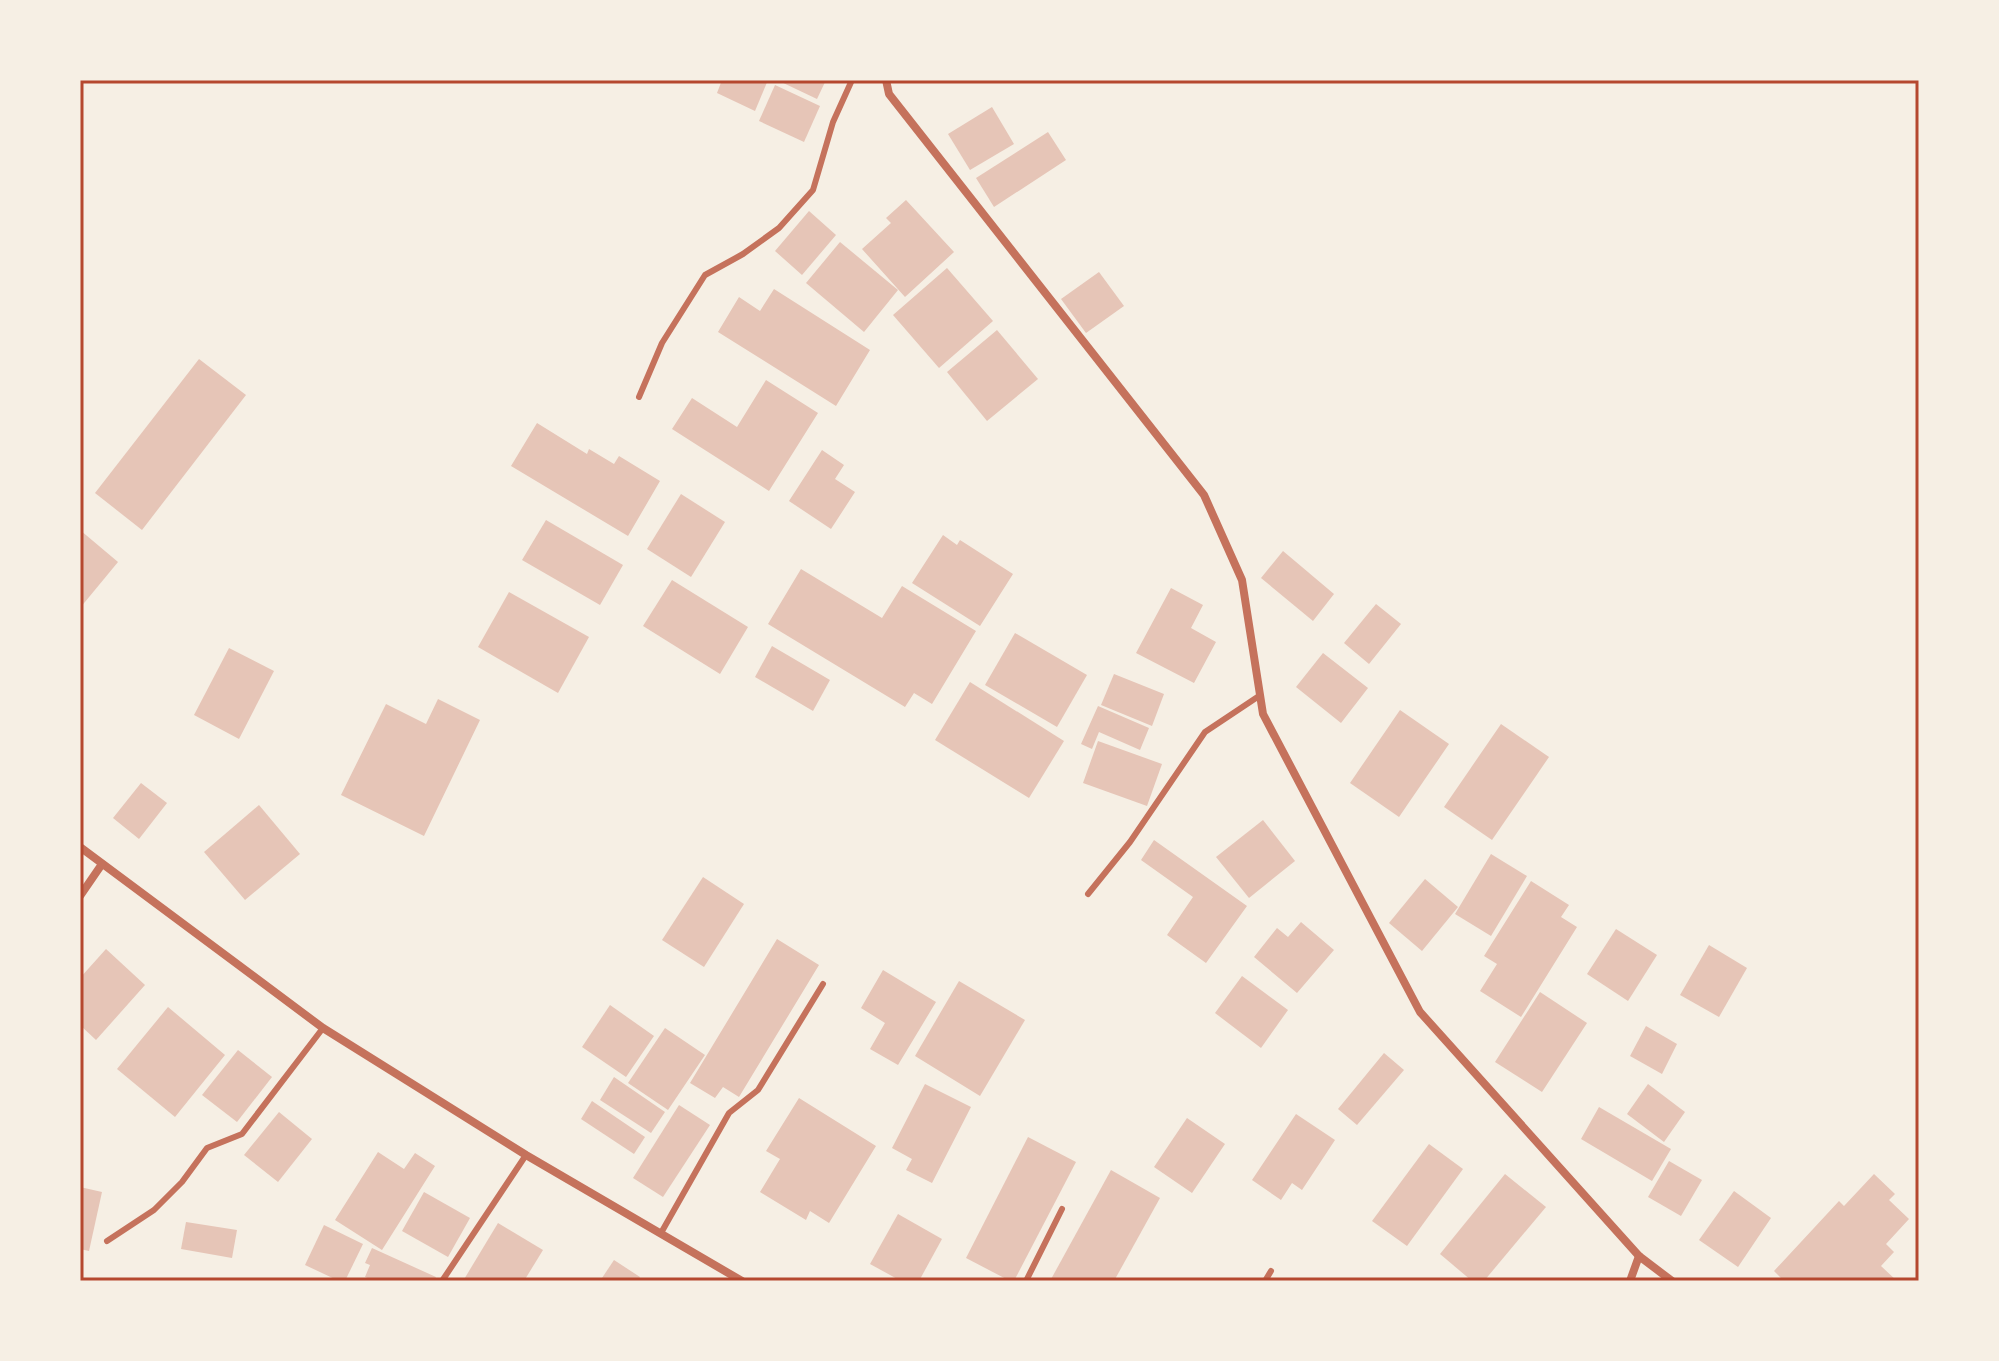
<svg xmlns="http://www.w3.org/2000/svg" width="1999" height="1361" font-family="'Libre Baskerville',serif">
<rect width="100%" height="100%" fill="#f6efe4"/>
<!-- building -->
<g fill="#e6c5b7">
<path d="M722 80H768L755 111 717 93Z"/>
<path d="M777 80H826L817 99Z"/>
<path d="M775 85 820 106 804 142 759 121Z"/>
<path d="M992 107 1014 144 970 170 948 134Z"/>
<path d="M1048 132 1066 160 994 207 976 178Z"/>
<path d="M906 200 954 252 905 297 862 249 891 223 886 218Z"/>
<path d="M809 211 836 235 802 275 775 251Z"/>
<path d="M840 242 898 290 864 332 806 283Z"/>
<path d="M947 268 993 321 939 368 893 315Z"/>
<path d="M1099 272 1124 306 1086 333 1061 299Z"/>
<path d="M774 289 870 350 836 406 718 332 739 297 760 311Z"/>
<path d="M997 330 1038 379 987 421 947 372Z"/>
<path d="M199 359 246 395 142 530 95 493Z"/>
<path d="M766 380 818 413 769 491 672 429 692 398 737 427Z"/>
<path d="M537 423 587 454 589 449 614 464 619 456 660 481 628 536 511 466Z"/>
<path d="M822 450 844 465 835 479 855 492 831 529 789 501Z"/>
<path d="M681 494 725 522 691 577 647 549Z"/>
<path d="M546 520 623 565 600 605 522 560Z"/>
<path d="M80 530 118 562 80 608Z"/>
<path d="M943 535 957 545 960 540 1013 574 980 626 912 583Z"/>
<path d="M1283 551 1334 594 1313 621 1261 578Z"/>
<path d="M801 569 882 618 902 586 976 631 932 704 914 693 905 707 768 624Z"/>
<path d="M672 580 748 627 720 674 643 626Z"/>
<path d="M1171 588 1203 605 1191 628 1216 642 1194 683 1136 653Z"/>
<path d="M509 592 589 637 558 693 478 647Z"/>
<path d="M1376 604 1401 624 1369 664 1344 643Z"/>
<path d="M1015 633 1087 675 1057 727 985 685Z"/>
<path d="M772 646 830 680 813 711 755 677Z"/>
<path d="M229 648 274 671 239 739 194 715Z"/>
<path d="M1323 653 1368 688 1341 723 1296 687Z"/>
<path d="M1114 674 1164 694 1152 726 1101 705Z"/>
<path d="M970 682 1064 741 1029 798 935 740Z"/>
<path d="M438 699 480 720 424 836 341 795 386 704 426 724Z"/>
<path d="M1098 706 1149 728 1140 750 1099 732 1092 749 1081 744Z"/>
<path d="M1400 710 1449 744 1399 817 1350 783Z"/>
<path d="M1501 724 1549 757 1492 840 1444 807Z"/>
<path d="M1098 741 1162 764 1147 806 1083 783Z"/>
<path d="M141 783 167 803 139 839 113 818Z"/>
<path d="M259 805 300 854 245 900 204 852Z"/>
<path d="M1263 820 1295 861 1249 898 1216 857Z"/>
<path d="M1154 840 1247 906 1206 963 1167 935 1193 897 1141 860Z"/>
<path d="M1491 854 1527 876 1491 936 1455 914Z"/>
<path d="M703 877 744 904 704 967 662 940Z"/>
<path d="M1425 879 1458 907 1422 951 1389 923Z"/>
<path d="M1531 881 1569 905 1561 917 1577 927 1521 1017 1480 991 1497 964 1484 956Z"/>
<path d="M1301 922 1334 950 1297 993 1254 957 1277 928 1288 937Z"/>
<path d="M1616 929 1657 955 1628 1001 1587 974Z"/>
<path d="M777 939 819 965 739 1097 723 1087 715 1098 690 1083Z"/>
<path d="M1709 945 1747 968 1719 1017 1680 995Z"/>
<path d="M106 949 145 985 96 1040 80 1025V978Z"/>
<path d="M883 970 936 1002 898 1065 870 1049 885 1023 861 1008Z"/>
<path d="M1242 976 1288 1010 1261 1048 1215 1013Z"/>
<path d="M959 981 1025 1020 980 1096 915 1056Z"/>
<path d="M1540 992 1587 1023 1542 1092 1495 1062Z"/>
<path d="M610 1005 654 1036 626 1077 582 1047Z"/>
<path d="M168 1007 225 1055 175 1117 117 1069Z"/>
<path d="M1646 1026 1677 1044 1662 1074 1630 1056Z"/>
<path d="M665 1028 705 1055 668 1110 628 1083Z"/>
<path d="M238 1050 272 1077 237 1122 202 1095Z"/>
<path d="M1384 1053 1404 1070 1357 1125 1338 1109Z"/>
<path d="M614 1077 665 1112 651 1133 600 1100Z"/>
<path d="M925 1084 971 1107 932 1183 906 1170 912 1159 892 1148Z"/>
<path d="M1648 1084 1685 1112 1664 1142 1627 1114Z"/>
<path d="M799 1098 876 1146 829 1223 810 1211 806 1220 760 1192 780 1159 766 1151Z"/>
<path d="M592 1101 645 1137 634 1154 581 1119Z"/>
<path d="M679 1105 710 1125 663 1197 633 1178Z"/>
<path d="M1599 1107 1671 1149 1652 1181 1581 1139Z"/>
<path d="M279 1112 312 1139 278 1182 244 1155Z"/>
<path d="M1296 1114 1335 1140 1302 1190 1292 1183 1281 1200 1252 1180Z"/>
<path d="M1187 1118 1225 1144 1192 1193 1154 1167Z"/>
<path d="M1028 1137 1076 1162 1014 1281H1010L966 1258Z"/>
<path d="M1429 1144 1463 1169 1407 1246 1372 1221Z"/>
<path d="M378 1152 404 1169 415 1153 435 1166 382 1250 335 1220Z"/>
<path d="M1669 1161 1702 1180 1681 1216 1648 1197Z"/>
<path d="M1111 1170 1160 1198 1114 1281H1050Z"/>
<path d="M1505 1174 1546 1207 1484 1281H1472L1440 1254Z"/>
<path d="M1874 1174 1895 1194 1889 1200 1909 1219 1886 1244 1894 1252 1881 1266 1897 1281H1784L1774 1271 1839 1201 1844 1206Z"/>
<path d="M80 1187 102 1192 89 1251 80 1249Z"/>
<path d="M1734 1191 1771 1218 1738 1267 1699 1240Z"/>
<path d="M424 1192 470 1218 448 1257 402 1231Z"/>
<path d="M898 1214 942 1239 919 1281H901L870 1264Z"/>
<path d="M186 1222 237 1230 232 1258 181 1249Z"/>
<path d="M498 1223 543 1250 524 1281H463Z"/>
<path d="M324 1225 363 1244 345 1281H339L305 1265Z"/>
<path d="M372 1248 436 1277 434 1281H375L365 1277 370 1265 365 1263Z"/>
<path d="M614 1260 640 1277 638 1281H600Z"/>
</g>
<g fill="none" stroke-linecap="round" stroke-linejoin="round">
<!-- service -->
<g stroke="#c5725c" stroke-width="6">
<path d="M639 397 662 343 705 275 743 254 779 228 813 190 833 122 852 80"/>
<path d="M1088 894 1130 842 1205 732 1259 696"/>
<path d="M661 1233 729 1113 758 1090 823 984"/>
<path d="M107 1241 154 1210 182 1182 207 1148 242 1134 323 1028"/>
<path d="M442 1281 526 1155"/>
<path d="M1026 1281 1062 1209"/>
<path d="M1265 1281 1271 1271"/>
</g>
<!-- minor -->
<g stroke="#c5725c" stroke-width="8">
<path d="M886 80 889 94 1204 495 1242 580 1263 714 1420 1012 1639 1256 1672 1281"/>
<path d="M80 847 323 1028 526 1155 742 1281"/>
<path d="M80 896 102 864"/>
<path d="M1630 1281 1639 1256"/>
</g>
</g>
<!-- border -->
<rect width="1999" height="1361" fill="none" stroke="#f6efe4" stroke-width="164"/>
<rect x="82" y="82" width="1835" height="1197" fill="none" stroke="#b5482f" stroke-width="3"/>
</svg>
